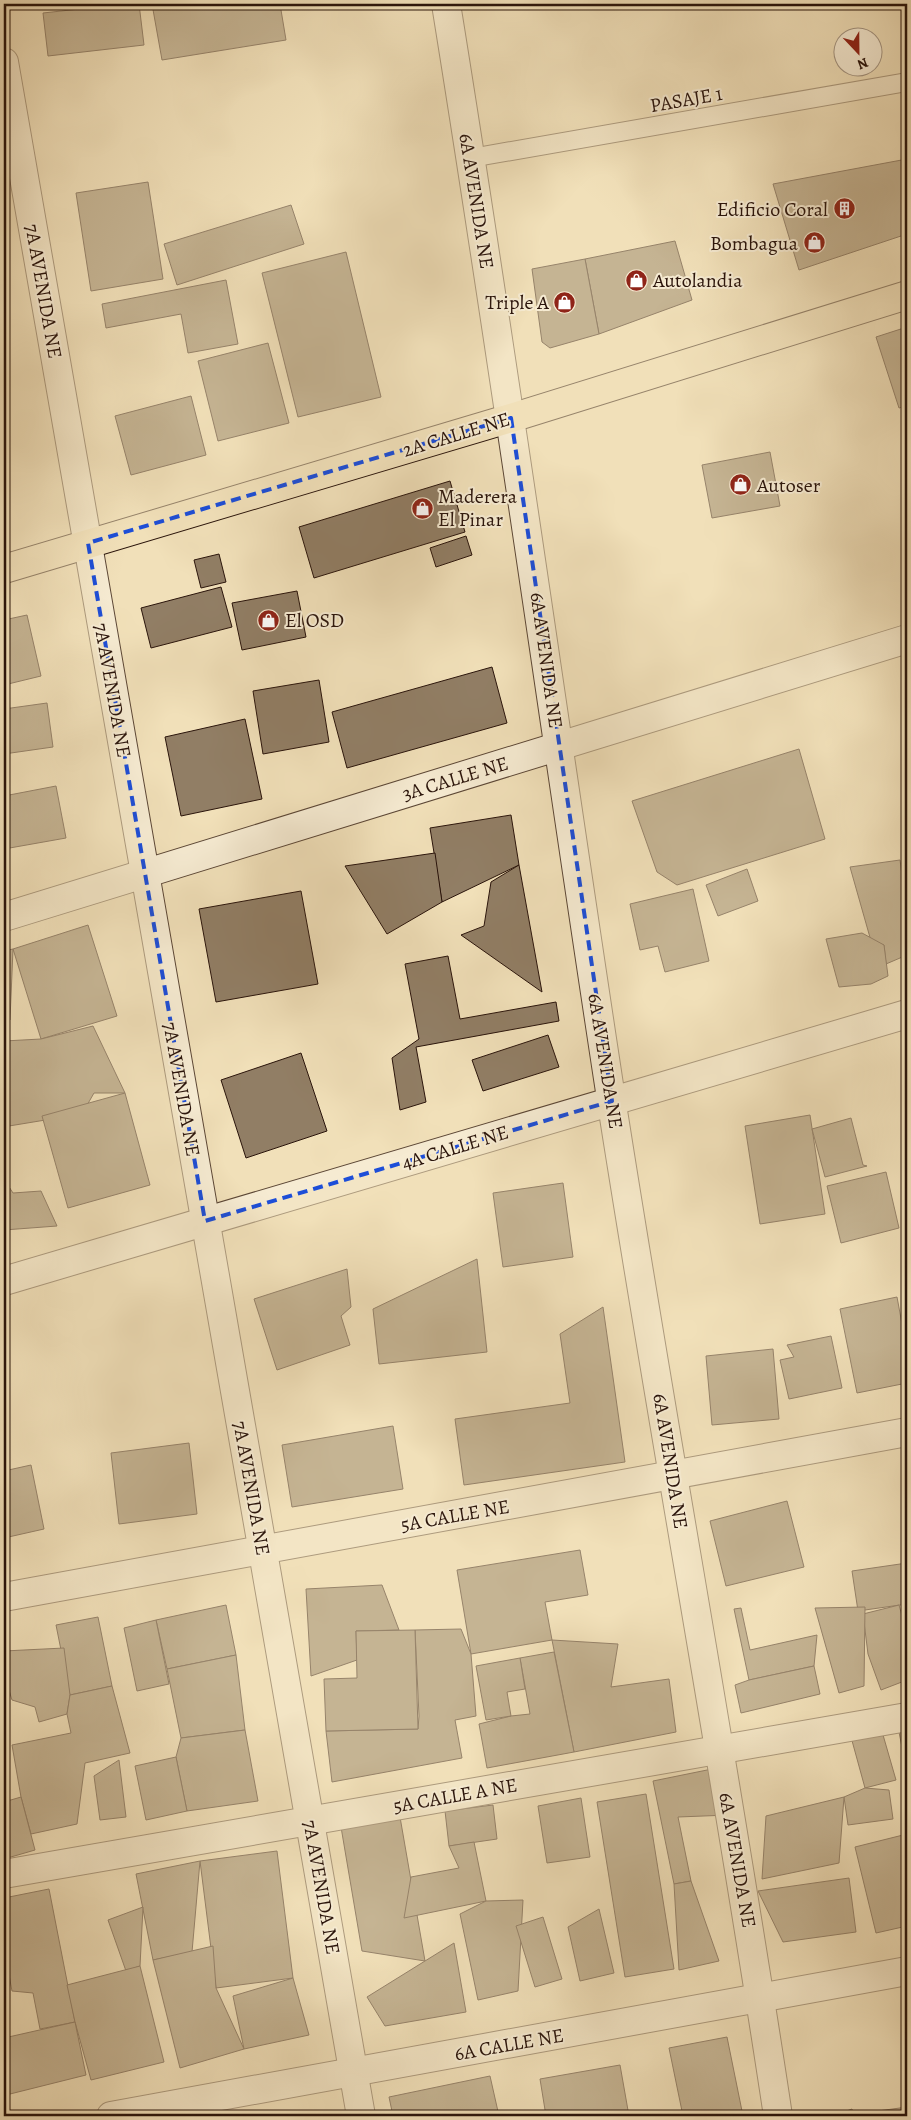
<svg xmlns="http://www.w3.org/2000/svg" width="911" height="2120" font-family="Alegreya,serif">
<rect width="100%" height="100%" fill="#f1e0b9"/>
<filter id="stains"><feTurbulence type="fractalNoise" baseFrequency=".004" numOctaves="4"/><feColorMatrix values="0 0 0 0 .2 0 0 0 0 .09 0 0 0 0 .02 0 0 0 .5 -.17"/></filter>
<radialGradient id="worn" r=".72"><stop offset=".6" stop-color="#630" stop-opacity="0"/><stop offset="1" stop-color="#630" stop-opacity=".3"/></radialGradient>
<!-- building -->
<g fill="#917e65" stroke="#2a140b">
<path d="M125 4H139L144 45 48 56 43 13Z"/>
<path d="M152 4H188L189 9 220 4H280L286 40 162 60Z"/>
<path d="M907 159V234L799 270 773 184Z"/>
<path d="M148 182 163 279 91 291 76 193Z"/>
<path d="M291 205 304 244 177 285 164 244Z"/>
<path d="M675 241 692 300 599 334 585 259Z"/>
<path d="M346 252 381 397 298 417 262 273Z"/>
<path d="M585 259 599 334 550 348 542 342 532 269Z"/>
<path d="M226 280 238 344 188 353 181 314 106 328 102 304Z"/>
<path d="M907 327V406L899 408 876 337Z"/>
<path d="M268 343 289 423 218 441 198 361Z"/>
<path d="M191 396 206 455 131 475 115 416Z"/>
<path d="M770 452 780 506 712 518 702 465Z"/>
<path d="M450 481 465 532 314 578 299 527Z"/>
<path d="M466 536 472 555 436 567 430 548Z"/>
<path d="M219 554 226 582 201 588 194 560Z"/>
<path d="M221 587 232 627 151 648 141 608Z"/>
<path d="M297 591 306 637 242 650 232 603Z"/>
<path d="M27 615 41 676 4 685V620Z"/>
<path d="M492 667 507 723 347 768 332 712Z"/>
<path d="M319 680 329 742 263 754 253 691Z"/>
<path d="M47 703 53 747 4 754V709Z"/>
<path d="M245 719 262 799 181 816 165 737Z"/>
<path d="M799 749 825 839 677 885 657 872 632 801Z"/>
<path d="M56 786 66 838 4 849V796Z"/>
<path d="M511 815 519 865 442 902 430 828Z"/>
<path d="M435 853 442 902 387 934 345 866Z"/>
<path d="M900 860 907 913V955L886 964 884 945 871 941 850 867Z"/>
<path d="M519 865 542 992 461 935 484 926 491 882Z"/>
<path d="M747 869 758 901 718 916 706 885Z"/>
<path d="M904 881H907V908Z"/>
<path d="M693 889 709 961 665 972 658 946 640 950 630 904Z"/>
<path d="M301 891 318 984 216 1002 199 909Z"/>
<path d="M88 925 117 1016 41 1039 13 949Z"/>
<path d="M862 933 884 945 888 976 871 984 839 987 826 939Z"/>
<path d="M13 949 10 1020 4 1022V951Z"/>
<path d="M448 956 460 1019 556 1002 559 1021 416 1047 426 1102 400 1110 392 1058 419 1039 405 964Z"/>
<path d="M93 1026 125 1093H94L82 1114 9 1126 4 1093V1041L41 1039Z"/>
<path d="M548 1035 559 1067 483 1091 472 1060Z"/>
<path d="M301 1053 327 1131 246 1158 221 1080Z"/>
<path d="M125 1093 150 1185 68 1208 42 1116Z"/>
<path d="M810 1115 825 1214 760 1224 745 1126Z"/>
<path d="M851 1118 863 1165 867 1166 825 1177 812 1129Z"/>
<path d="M886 1172 899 1228 841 1243 827 1186Z"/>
<path d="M4 1179 13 1193 41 1191 57 1226 4 1230Z"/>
<path d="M563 1183 573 1257 503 1267 493 1193Z"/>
<path d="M477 1259 487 1352 379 1364 373 1309Z"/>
<path d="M347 1269 351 1307 341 1316 350 1345 277 1370 254 1299Z"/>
<path d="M897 1297 907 1351V1383L857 1393 840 1309Z"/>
<path d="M603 1307 625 1462 464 1485 455 1419 570 1403 560 1334Z"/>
<path d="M831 1336 842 1388 789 1399 780 1360 794 1357 787 1345Z"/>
<path d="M773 1349 779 1419 712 1425 706 1356Z"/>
<path d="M393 1426 403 1489 292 1507 282 1445Z"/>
<path d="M189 1443 197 1514 119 1524 111 1453Z"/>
<path d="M31 1465 44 1529 4 1538V1471Z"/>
<path d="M787 1501 804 1567 726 1586 710 1521Z"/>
<path d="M580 1550 588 1595 545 1602 552 1640 471 1654 457 1570Z"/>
<path d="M907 1563V1604L858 1611 852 1571Z"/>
<path d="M382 1585 399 1630 356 1631 357 1660 311 1676 306 1589Z"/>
<path d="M226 1605 236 1655 167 1669 156 1620Z"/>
<path d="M899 1605 907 1634V1680L881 1690 868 1654 863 1614Z"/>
<path d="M865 1607 864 1686 839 1693 815 1608Z"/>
<path d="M741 1608 750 1650 817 1635 814 1666 749 1680 734 1609Z"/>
<path d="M98 1617 112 1686 70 1695 56 1625Z"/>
<path d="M156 1620 169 1684 137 1691 124 1628Z"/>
<path d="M461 1629 471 1654 476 1716 455 1720 462 1758 332 1782 326 1731 418 1729 419 1716 415 1630Z"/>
<path d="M415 1630 418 1729 326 1731 324 1679 357 1678 356 1631Z"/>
<path d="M552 1640 618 1644 611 1687 669 1679 676 1732 574 1752Z"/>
<path d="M64 1648 70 1695 67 1714 39 1722 35 1707 12 1700 4 1674V1651Z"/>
<path d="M554 1652 574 1752 487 1768 479 1724 511 1716 530 1714 520 1658Z"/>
<path d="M236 1655 245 1730 181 1738 167 1669Z"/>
<path d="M520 1658 525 1689 507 1692 511 1716 486 1720 476 1666Z"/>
<path d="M814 1666 820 1694 741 1713 735 1685 749 1680Z"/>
<path d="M112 1686 130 1753 85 1763 77 1824 31 1834 21 1797 12 1745 71 1733 67 1714 70 1695Z"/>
<path d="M881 1728 896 1780 865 1788 851 1737Z"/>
<path d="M245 1730 258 1801 187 1811 176 1757 181 1738Z"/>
<path d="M899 1732 907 1733V1773Z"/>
<path d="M176 1757 187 1811 146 1820 135 1766Z"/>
<path d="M119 1760 126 1817 100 1820 94 1776Z"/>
<path d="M712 1769 729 1815 678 1817 691 1881 674 1884 653 1781Z"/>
<path d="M865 1788 889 1790 893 1819 848 1825 844 1797Z"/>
<path d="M646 1794 674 1969 625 1977 597 1802Z"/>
<path d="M21 1797 35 1850 4 1859V1802Z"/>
<path d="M844 1797 839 1863 762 1879 766 1816Z"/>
<path d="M581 1798 590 1857 547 1863 538 1806Z"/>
<path d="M493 1805 497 1839 449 1846 445 1811Z"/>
<path d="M400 1817 425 1961 362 1951 341 1827Z"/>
<path d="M907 1834V1926L876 1933 855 1847Z"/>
<path d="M474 1842 486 1901 404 1918 411 1877 459 1868 449 1846Z"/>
<path d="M277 1851 293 1978 216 1988 200 1861Z"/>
<path d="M200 1861 192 1952 153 1960 136 1874Z"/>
<path d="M849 1878 856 1932 783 1942 758 1891Z"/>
<path d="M691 1881 719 1961 679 1970 674 1884Z"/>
<path d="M49 1889 75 2022 40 2029 33 1993 12 1991 4 1948V1898Z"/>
<path d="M523 1900 518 1991 478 2000 460 1914 486 1901Z"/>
<path d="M143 1907 140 1966 126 1971 108 1920Z"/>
<path d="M599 1909 614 1973 580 1981 568 1927Z"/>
<path d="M543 1917 562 1979 535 1987 516 1926Z"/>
<path d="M454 1943 466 2012 385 2026 367 1997Z"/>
<path d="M213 1946 216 1988 244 2049 180 2068 153 1960Z"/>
<path d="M140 1966 164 2062 91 2080 75 2022 67 1985Z"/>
<path d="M293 1978 309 2035 244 2049 233 1996Z"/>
<path d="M75 2022 86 2075 6 2095 4 2087V2038Z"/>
<path d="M727 2037 743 2116H683L669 2048Z"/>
<path d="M620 2065 629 2116H546L540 2079Z"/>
<path d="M490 2076 499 2116H393L389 2097Z"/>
<path d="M907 2107V2116H878V2111Z"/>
<path d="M852 2109 854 2116H833Z"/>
</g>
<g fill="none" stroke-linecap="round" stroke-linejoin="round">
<defs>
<path id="service" d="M471 158 907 82"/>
<g id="minor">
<path d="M446 4C505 368 555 733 611 1098 664 1438 727 1776 778 2116"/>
<path d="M4 62 361 2116"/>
<path d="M4 917 907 639"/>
<path d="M4 1281 907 1014"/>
<path d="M4 1597 907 1432"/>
<path d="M4 1874 907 1717"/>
<path d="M111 2116 907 1971"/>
</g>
<path id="primary" d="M4 569 511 418 907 295"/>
</defs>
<!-- service casing -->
<use href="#service" stroke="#5c4736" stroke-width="20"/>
<!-- minor casing -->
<use href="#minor" stroke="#5c4736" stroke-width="30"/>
<!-- primary casing -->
<use href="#primary" stroke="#2a140b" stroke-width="30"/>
<!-- service -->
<use href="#service" stroke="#f6ebd2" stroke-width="18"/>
<!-- minor -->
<use href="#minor" stroke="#f6ebd2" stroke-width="28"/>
<!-- primary -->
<use href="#primary" stroke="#f1e0b9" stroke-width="28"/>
</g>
<!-- marked area -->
<path d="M0 0H911V2120H0ZM511 418 612 1101 205 1221 88 543Z" fill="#f1e0b9" fill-opacity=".55" fill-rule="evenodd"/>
<path fill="none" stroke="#1d4ed8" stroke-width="4" stroke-dasharray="10 6" stroke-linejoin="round" d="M511 418 612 1101 205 1221 88 543Z"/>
<!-- icons -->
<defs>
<symbol id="building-disc" viewBox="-11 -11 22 22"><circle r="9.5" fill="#8f2418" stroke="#f6ebd2"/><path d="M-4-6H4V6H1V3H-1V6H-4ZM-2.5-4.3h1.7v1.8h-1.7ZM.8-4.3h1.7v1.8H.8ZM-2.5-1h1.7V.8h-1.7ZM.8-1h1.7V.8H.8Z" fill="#fff"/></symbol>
<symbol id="shop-disc" viewBox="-11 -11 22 22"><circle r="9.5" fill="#8f2418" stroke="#f6ebd2"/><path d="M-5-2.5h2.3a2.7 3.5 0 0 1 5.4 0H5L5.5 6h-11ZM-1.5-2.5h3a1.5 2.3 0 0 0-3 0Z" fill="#fff"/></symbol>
</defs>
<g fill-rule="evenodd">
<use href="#building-disc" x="832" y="196" width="25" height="25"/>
<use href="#shop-disc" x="802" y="230" width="25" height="25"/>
<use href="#shop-disc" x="624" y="268" width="25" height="25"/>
<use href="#shop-disc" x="552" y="290" width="25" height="25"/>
<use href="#shop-disc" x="728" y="472" width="25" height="25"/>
<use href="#shop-disc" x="410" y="496" width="25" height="25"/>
<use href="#shop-disc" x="256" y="608" width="25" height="25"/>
</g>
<g text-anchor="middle" stroke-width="4" stroke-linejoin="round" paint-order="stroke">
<!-- street labels -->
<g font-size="20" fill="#2a140b" stroke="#f6ebd2">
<text transform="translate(686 99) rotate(-10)" y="7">PASAJE 1</text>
<text transform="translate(477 201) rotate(81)" y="7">6A AVENIDA NE</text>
<text transform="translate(44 291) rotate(80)" y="7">7A AVENIDA NE</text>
<text transform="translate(456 434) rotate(-17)" y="7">2A CALLE NE</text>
<text transform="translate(547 660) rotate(82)" y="7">6A AVENIDA NE</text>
<text transform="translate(113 690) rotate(80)" y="7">7A AVENIDA NE</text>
<text transform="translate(455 778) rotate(-17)" y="7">3A CALLE NE</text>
<text transform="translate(606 1061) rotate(81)" y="7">6A AVENIDA NE</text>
<text transform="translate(182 1089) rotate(80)" y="7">7A AVENIDA NE</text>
<text transform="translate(455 1147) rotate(-17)" y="7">4A CALLE NE</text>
<text transform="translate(671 1461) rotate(81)" y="7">6A AVENIDA NE</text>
<text transform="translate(252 1488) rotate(80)" y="7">7A AVENIDA NE</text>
<text transform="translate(455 1515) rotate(-10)" y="7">5A CALLE NE</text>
<text transform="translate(455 1795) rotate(-10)" y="7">5A CALLE A NE</text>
<text transform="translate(738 1860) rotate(80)" y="7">6A AVENIDA NE</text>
<text transform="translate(322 1887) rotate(80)" y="7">7A AVENIDA NE</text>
<text transform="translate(509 2044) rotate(-10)" y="7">6A CALLE NE</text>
</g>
<!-- poi labels -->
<g font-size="20" fill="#2a140b" stroke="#f6ebd2" text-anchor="start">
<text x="828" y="216" text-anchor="end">Edificio Coral</text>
<text x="798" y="250" text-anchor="end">Bombagua</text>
<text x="653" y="287">Autolandia</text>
<text x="549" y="309" text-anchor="end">Triple A</text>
<text x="757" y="492">Autoser</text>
<text x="438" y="503">Maderera<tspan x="438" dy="23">El Pinar</tspan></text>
<text x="285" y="627">El OSD</text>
</g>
</g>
<!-- margin -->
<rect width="911" height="2120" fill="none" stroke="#f1e0b9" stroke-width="20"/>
<rect x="5" y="5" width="901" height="2110" fill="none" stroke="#2a140b" stroke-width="2.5"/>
<rect x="10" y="10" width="891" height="2100" fill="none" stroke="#2a140b"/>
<!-- north arrow -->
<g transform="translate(858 52) rotate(158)"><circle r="24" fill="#f6ebd2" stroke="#a49582"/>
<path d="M0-4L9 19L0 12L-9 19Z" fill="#8f2418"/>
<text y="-8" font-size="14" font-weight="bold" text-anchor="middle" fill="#2a140b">N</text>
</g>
<rect width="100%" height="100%" filter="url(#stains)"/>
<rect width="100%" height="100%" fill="url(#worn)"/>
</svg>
